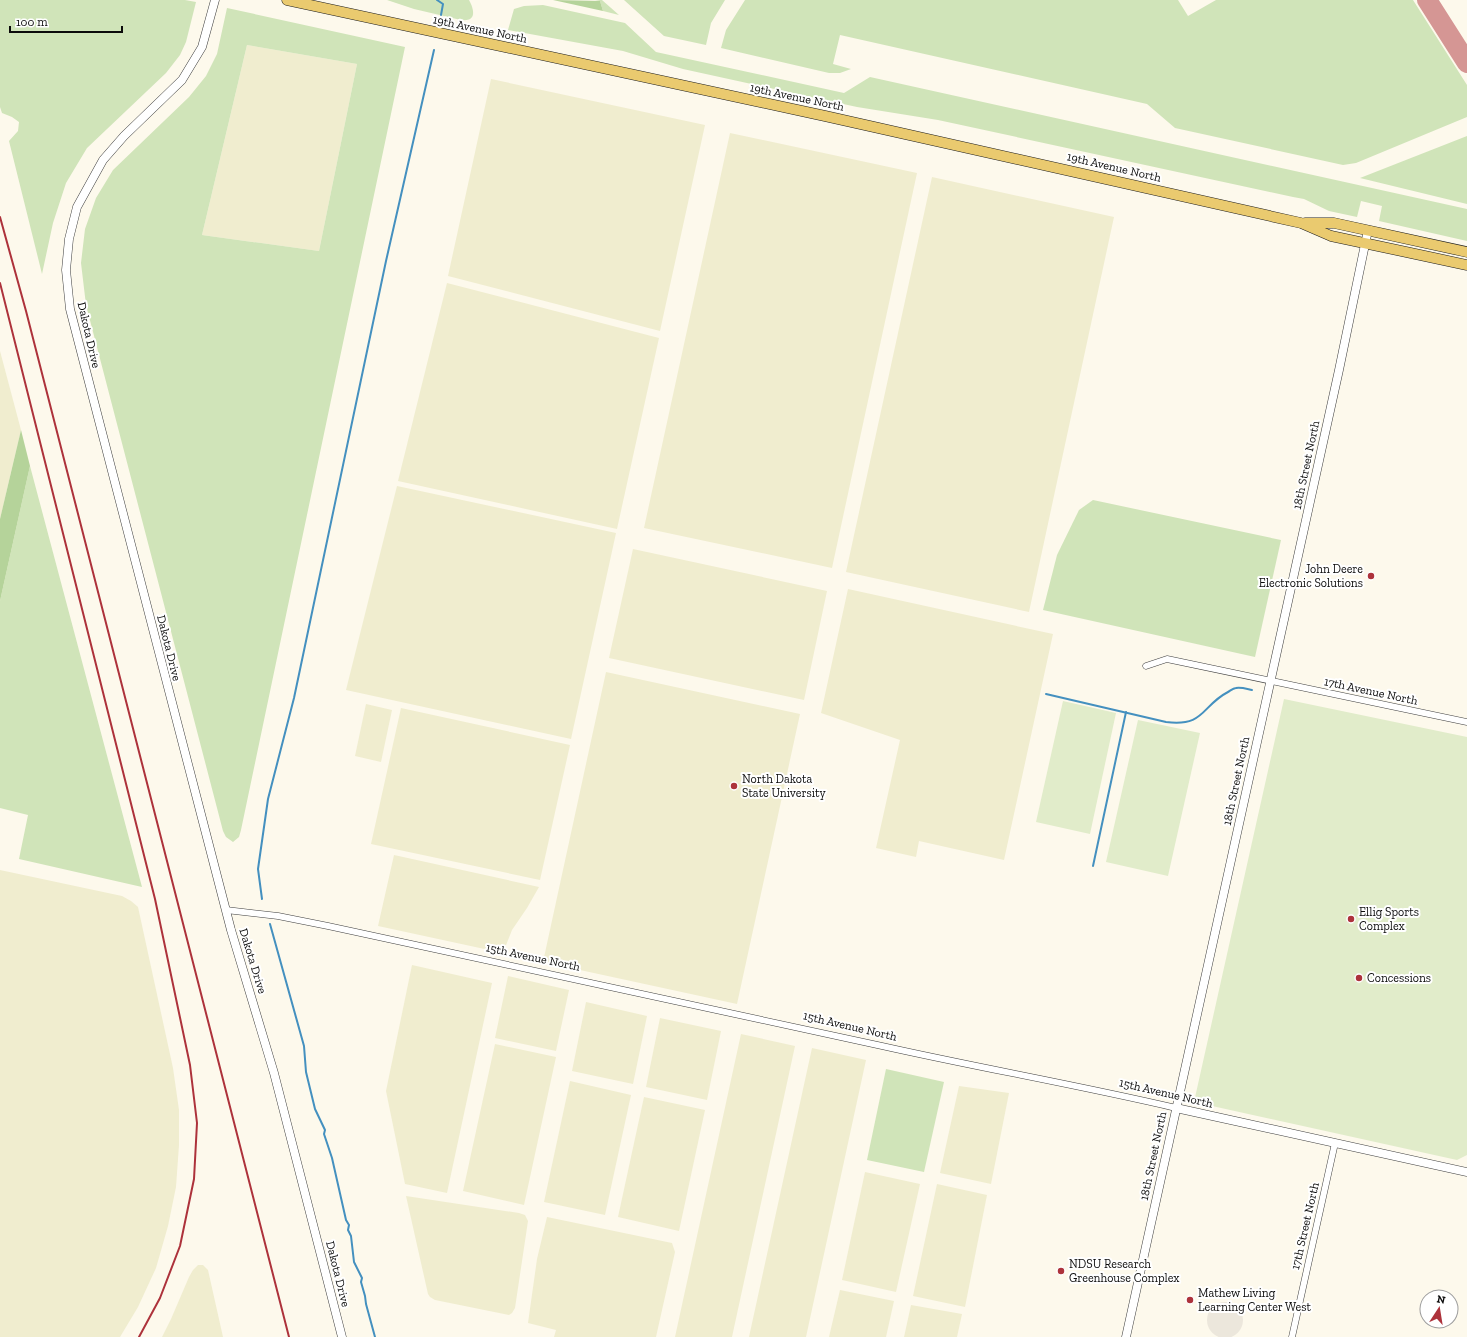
<svg xmlns="http://www.w3.org/2000/svg" width="1467" height="1337" font-family="'Zilla Slab',serif">
<rect width="100%" height="100%" fill="#fdf9ec"/>
<!-- farmland -->
<g fill="#f0edcf">
<path d="M247 45 357 64 319 251 202 235Z"/>
<path d="M491 79 705 125 660 331 448 276Z"/>
<path d="M730 133 917 173 832 568 644 528Z"/>
<path d="M932 177 1114 217 1029 612 846 572Z"/>
<path d="M447 283 659 338 617 529 398 481Z"/>
<path d="M0 351 21 430 0 519Z"/>
<path d="M397 486 616 533 571 739 346 690Z"/>
<path d="M633 549 827 591 804 700 609 658Z"/>
<path d="M848 589 1053 634 1004 860 919 841 916 857 876 848 900 740 821 713Z"/>
<path d="M606 672 800 714 737 1004 543 962Z"/>
<path d="M366 704 392 710 381 762 355 756Z"/>
<path d="M401 708 570 745 540 880 371 844Z"/>
<path d="M394 855 539 887 527 908 512 930 503 953 378 926Z"/>
<path d="M0 870 122 896 131 901 138 907 173 1068 179 1110V1145L176 1187 168 1226 156 1268 138 1307 120 1337H0Z"/>
<path d="M412 965 492 983 447 1193 405 1184 386 1091Z"/>
<path d="M508 976 569 990 556 1051 495 1038Z"/>
<path d="M586 1002 647 1016 633 1084 572 1071Z"/>
<path d="M660 1018 721 1031 707 1100 646 1087Z"/>
<path d="M741 1034 795 1046 732 1337H675Z"/>
<path d="M495 1044 556 1057 524 1205 463 1191Z"/>
<path d="M812 1048 866 1060 806 1337H749Z"/>
<path d="M570 1081 631 1095 605 1215 544 1202Z"/>
<path d="M959 1086 1009 1093 991 1184 940 1173Z"/>
<path d="M644 1097 705 1110 679 1231 618 1217Z"/>
<path d="M865 1172 920 1184 896 1292 842 1280Z"/>
<path d="M937 1184 987 1195 965 1307 913 1296Z"/>
<path d="M406 1196 519 1213 525 1215 528 1221 515 1308 512 1313 509 1315 435 1300 430 1297 428 1294Z"/>
<path d="M547 1217 672 1243 675 1252 656 1337H554L556 1330 528 1323 537 1259Z"/>
<path d="M198 1265H203L208 1270 223 1337H162L171 1319 189 1277 193 1270Z"/>
<path d="M840 1290 894 1301 886 1337H829Z"/>
<path d="M911 1305 962 1314 957 1337H904Z"/>
</g>
<!-- green -->
<g fill="#d0e4b9" fill-rule="evenodd">
<path d="M0 0H185L196 2 186 42 180 55 166 73 87 148 66 183 53 223 42 274 9 141 18 131 19 122 12 117 2 113 0 107Z"/>
<path d="M387 0H469C475 11 476 22 461 20L414 9Z"/>
<path d="M595 0H602L619 15 603 11 600 1Z"/>
<path d="M624 0H725L711 23 706 45 664 36Z"/>
<path d="M745 0H1178L1188 16 1216 0H1413L1467 85V117L1356 163 1343 165 1175 128 1147 104 840 35 833 64 851 69 840 73H829L721 48 726 30Z"/>
<path d="M543 5 625 23 656 52 844 93 870 77 1467 209V241L1379 221 1382 206 1361 201 1357 217 1329 211 1304 199 1293 197 938 120 857 107 788 92 683 69 623 51 508 30 514 9 524 6Z"/>
<path d="M227 8 405 47 241 830 239 837 233 842 226 837 223 831 86 305 81 263 85 229 96 198 113 170 189 97 206 76 217 54ZM247 45 357 64 319 251 202 235Z"/>
<path d="M1467 136V204L1360 178Z"/>
<path d="M30 466 142 887 19 859 28 815 0 808V601Z"/>
<path d="M1093 500 1281 540 1255 657 1043 610 1057 555 1079 510Z"/>
<path d="M886 1069 944 1082 924 1172 867 1160Z"/>
</g>
<!-- forest -->
<g fill="#b5d39a">
<path d="M553 0 600 1 603 11Z"/>
<path d="M21 430 30 466 0 601V519Z"/>
</g>
<!-- pitch -->
<g fill="#e1ecca">
<path d="M1284 699 1467 737V1155L1457 1160 1194 1102Z"/>
<path d="M1063 701 1116 713 1090 834 1036 822Z"/>
<path d="M1138 720 1200 733 1168 876 1106 862Z"/>
</g>
<!-- plaza -->
<circle fill="#ece7dc" cx="1225" cy="1320" r="18"/>
<g fill="none" stroke-linecap="round" stroke-linejoin="round">
<!-- stream -->
<g stroke="#4490bf" stroke-width="2">
<path d="M437 0 443 4 441 15"/>
<path d="M1046 694 1166 722C1205 727 1201 706 1228 692 1230 691 1233 688 1236 688 1241 687 1247 689 1252 690"/>
<path d="M1093 866 1126 712"/>
<path d="M262 899 258 869 268 799 294 698 386 261 434 50"/>
<path d="M270 924 304 1046 306 1072 315 1109 325 1130 324 1134 332 1158 346 1220 349 1225 348 1230 351 1236 354 1262 362 1278 361 1282 365 1296 366 1304 375 1337"/>
</g>
<!-- taxiway -->
<path stroke="#d59694" stroke-width="20" d="M1427 0 1467 63"/>
<defs>
<g id="minor">
<path d="M1146 666 1167 659 1467 722"/>
<path d="M226 910 278 916 328 926C513 966 698 1005 882 1046 980 1068 1078 1085 1176 1108"/>
<path d="M1292 1337 1335 1143"/>
</g>
<g id="tertiary">
<path d="M215 0 202 47 182 80 124 136 103 160 77 207 69 239 66 270 70 309 231 930 274 1073 342 1337"/>
<path d="M1176 1108 1467 1172"/>
<path d="M1126 1337 1339 370 1368 230"/>
</g>
<g id="primary">
<path d="M287 0 825 116 1301 223 1331 236 1467 265"/>
<path d="M1305 223H1334L1467 252"/>
</g>
</defs>
<!-- minor casing -->
<use href="#minor" stroke="#3e3e3e" stroke-width="7"/>
<!-- tertiary casing -->
<use href="#tertiary" stroke="#3e3e3e" stroke-width="9"/>
<!-- primary casing -->
<use href="#primary" stroke="#1c1c1c" stroke-width="11"/>
<!-- minor -->
<use href="#minor" stroke="#fff" stroke-width="6"/>
<!-- tertiary -->
<use href="#tertiary" stroke="#fff" stroke-width="8"/>
<!-- primary -->
<use href="#primary" stroke="#eaca6f" stroke-width="10"/>
<!-- rail -->
<g stroke="#ad323b" stroke-width="2">
<path d="M0 217 26 311 289 1337"/>
<path d="M0 283 155 899 190 1065 197 1123 194 1179 180 1246 160 1298 139 1337"/>
</g>
</g>
<!-- markers -->
<g fill="#ad323b" stroke="#fff" stroke-width="1.5">
<circle cx="1371" cy="576" r="4"/>
<circle cx="734" cy="786" r="4"/>
<circle cx="1351" cy="919" r="4"/>
<circle cx="1359" cy="978" r="4"/>
<circle cx="1061" cy="1271" r="4"/>
<circle cx="1190" cy="1300" r="4"/>
</g>
<g text-anchor="middle" stroke-width="4" stroke-linejoin="round" paint-order="stroke">
<!-- street labels -->
<g font-size="12" fill="#0b0b0b" stroke="#fff">
<text transform="translate(480 29) rotate(12)" y="4">19th Avenue North</text>
<text transform="translate(797 97) rotate(12)" y="4">19th Avenue North</text>
<text transform="translate(1114 167) rotate(13)" y="4">19th Avenue North</text>
<text transform="translate(89 335) rotate(77)" y="4">Dakota Drive</text>
<text transform="translate(1306 465) rotate(-78)" y="4">18th Street North</text>
<text transform="translate(169 648) rotate(76)" y="4">Dakota Drive</text>
<text transform="translate(1371 691) rotate(12)" y="4">17th Avenue North</text>
<text transform="translate(1236 781) rotate(-78)" y="4">18th Street North</text>
<text transform="translate(533 957) rotate(12)" y="4">15th Avenue North</text>
<text transform="translate(253 961) rotate(73)" y="4">Dakota Drive</text>
<text transform="translate(850 1026) rotate(13)" y="4">15th Avenue North</text>
<text transform="translate(1166 1093) rotate(13)" y="4">15th Avenue North</text>
<text transform="translate(1153 1156) rotate(-78)" y="4">18th Street North</text>
<text transform="translate(1305 1226) rotate(-77)" y="4">17th Street North</text>
<text transform="translate(338 1274) rotate(76)" y="4">Dakota Drive</text>
</g>
<!-- poi labels -->
<g font-size="12" fill="#0b0b0b" stroke="#fff" text-anchor="start">
<text x="1363" y="573" text-anchor="end">John Deere<tspan x="1363" dy="14">Electronic Solutions</tspan></text>
<text x="742" y="783">North Dakota<tspan x="742" dy="14">State University</tspan></text>
<text x="1359" y="916">Ellig Sports<tspan x="1359" dy="14">Complex</tspan></text>
<text x="1367" y="982">Concessions</text>
<text x="1069" y="1268">NDSU Research<tspan x="1069" dy="14">Greenhouse Complex</tspan></text>
<text x="1198" y="1297">Mathew Living<tspan x="1198" dy="14">Learning Center West</tspan></text>
</g>
</g>
<!-- north arrow -->
<g transform="translate(1439 1309) rotate(12)"><circle r="19" fill="#ffffff" stroke="#9d9d9d"/>
<path d="M0-3L7 15L0 10L-7 15Z" fill="#ad323b"/>
<text y="-6" font-size="11" font-weight="bold" text-anchor="middle" fill="#0b0b0b">N</text>
</g>
<!-- scale -->
<path d="M10 26v6h112v-6" fill="none" stroke="#0b0b0b" stroke-width="2"/>
<text x="16" y="26" font-size="12" fill="#0b0b0b" stroke="#ffffff" stroke-width="3" paint-order="stroke">100 m</text>
</svg>
